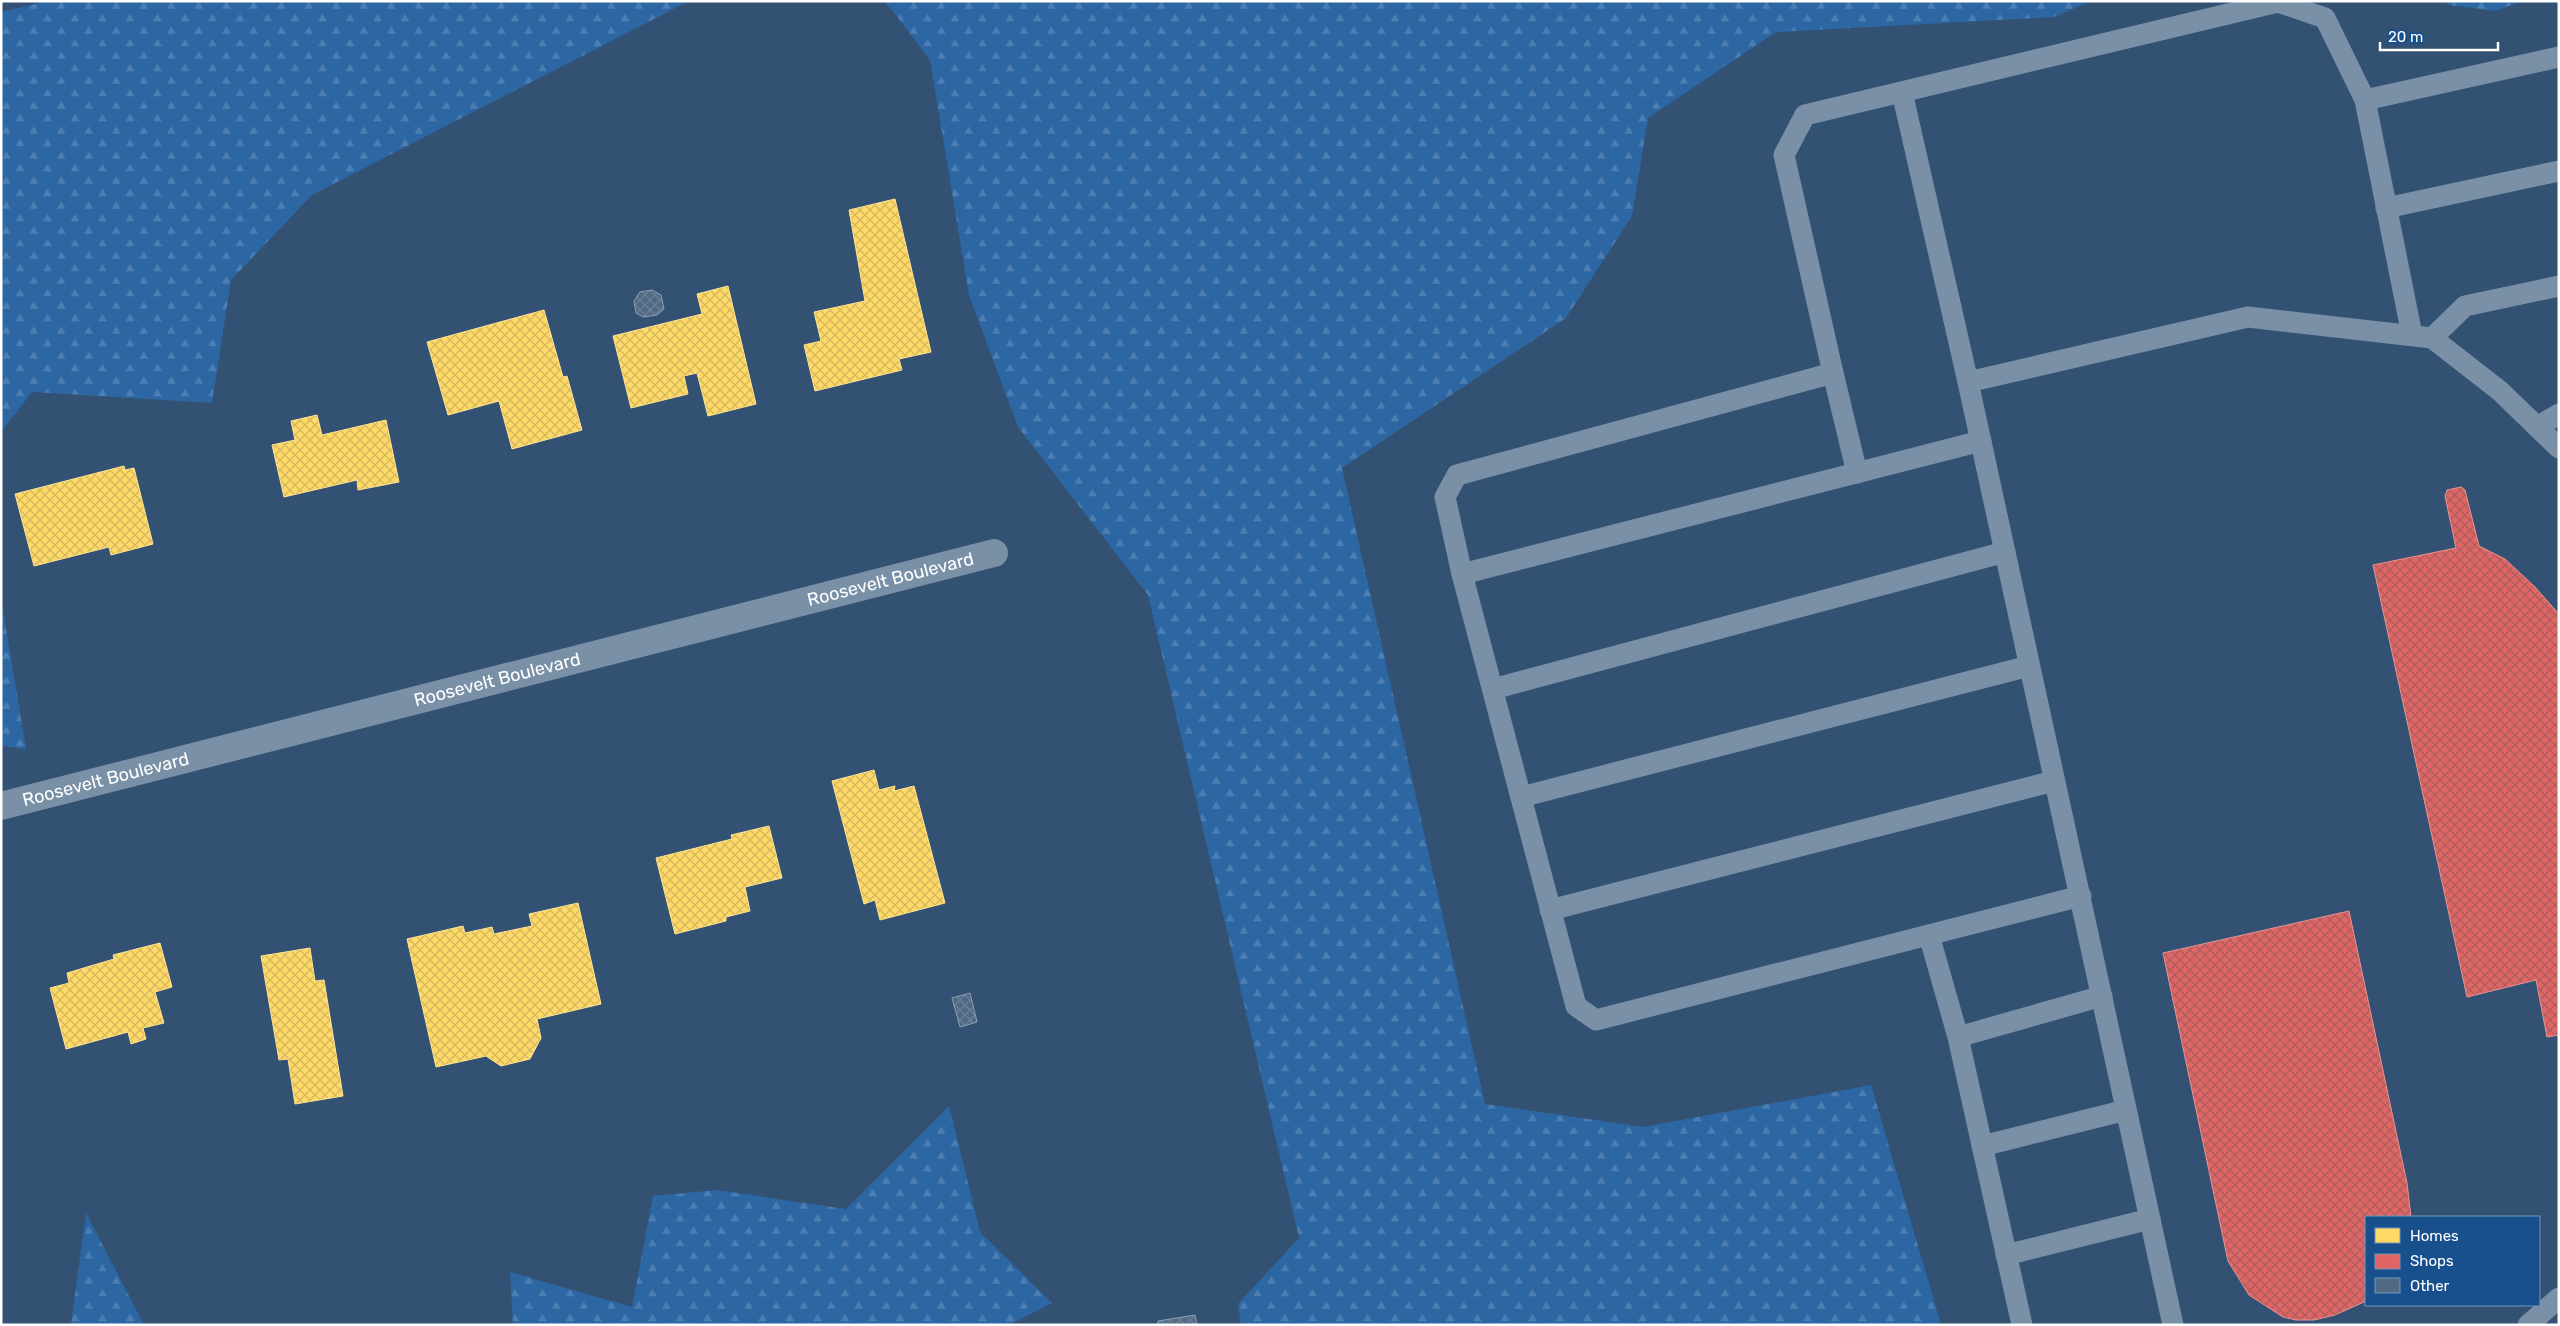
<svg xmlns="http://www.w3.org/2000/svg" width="2560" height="1326" font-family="Rubik,sans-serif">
<defs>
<pattern id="forest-firs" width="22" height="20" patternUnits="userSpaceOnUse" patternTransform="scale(1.25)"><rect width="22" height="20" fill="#2c67a4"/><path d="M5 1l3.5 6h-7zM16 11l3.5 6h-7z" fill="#4c7eb2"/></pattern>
<pattern id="homes-cross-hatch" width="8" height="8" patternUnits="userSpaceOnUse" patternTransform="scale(1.25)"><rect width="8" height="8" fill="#ffd966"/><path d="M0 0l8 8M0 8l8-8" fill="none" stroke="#d2b660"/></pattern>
<pattern id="shops-cross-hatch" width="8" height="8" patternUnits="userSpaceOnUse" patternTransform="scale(1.25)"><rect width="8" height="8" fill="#e06666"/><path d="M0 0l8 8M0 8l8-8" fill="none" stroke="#ac5d5d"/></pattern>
<pattern id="building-cross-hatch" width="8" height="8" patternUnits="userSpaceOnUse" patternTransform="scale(1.25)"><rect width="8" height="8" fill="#516a84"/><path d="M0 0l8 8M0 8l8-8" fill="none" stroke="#6b8096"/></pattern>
</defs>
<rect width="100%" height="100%" fill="#335172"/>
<!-- forest -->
<g fill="url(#forest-firs)">
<path d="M48 1H689L312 195 231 280 212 403 32 392 1 432V12Z"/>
<path d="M885 1H2091L2054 17 1776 32 1648 118 1632 216 1566 318 1342 468 1485 1104 1643 1127 1871 1085 1941 1325H1241L1238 1304 1299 1238 1148 595 1018 427 969 295 930 60Z"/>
<path d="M2444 1H2523L2495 11 2449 5Z"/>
<path d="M1 598 26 749 1 746Z"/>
<path d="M949 1106 980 1232 1052 1303 1009 1325H513L510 1272 632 1307 653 1196 717 1190 846 1209Z"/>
<path d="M86 1213 144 1325H71Z"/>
</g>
<!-- homes -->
<g fill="url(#homes-cross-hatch)" stroke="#ffe494">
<path d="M895 199 931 352 899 359 902 370 815 391 804 345 821 341 814 312 865 301 849 210Z"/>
<path d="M728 286 756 404 708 416 697 373 684 376 688 394 631 408 613 336 702 314 697 294Z"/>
<path d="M544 310 563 377 567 376 582 430 512 449 499 401 448 415 427 342Z"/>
<path d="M317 415 322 435 386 420 399 482 358 490 357 480 284 497 272 445 295 440 291 421Z"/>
<path d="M124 466 125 470 134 468 153 544 111 555 109 547 34 566 15 494Z"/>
<path d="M874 770 879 790 895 786 894 791 914 786 945 903 880 920 875 900 864 904 832 781Z"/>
<path d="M769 826 782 878 745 887 750 911 726 917V921L675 934 656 858 732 839 731 835Z"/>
<path d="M578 903 601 1004 537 1019 541 1038 530 1059 501 1066 486 1056 436 1067 407 939 463 926 465 933 492 927 494 934 532 926 529 914Z"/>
<path d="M160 943 172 987 155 992 164 1023 143 1028 146 1039 131 1044 128 1032 66 1049 50 988 69 983 67 973 114 959 113 955Z"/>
<path d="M310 948 315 981 324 980 343 1096 295 1104 288 1059 279 1060 261 956Z"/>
</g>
<!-- shops -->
<g fill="url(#shops-cross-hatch)" stroke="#e99494">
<path d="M2461 487 2465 490 2479 546 2505 559 2535 587 2559 614V1035L2547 1037 2536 980 2467 997 2373 565 2456 548 2445 496 2447 490Z"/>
<path d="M2349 911 2407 1183 2411 1217H2366V1301L2335 1315 2314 1320H2296L2283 1317 2249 1295 2228 1261 2163 953Z"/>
</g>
<!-- building -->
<g fill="url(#building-cross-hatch)" stroke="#8fa1b4">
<path d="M652 290 661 295 664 309 657 315 643 317 636 313 634 301 640 292Z"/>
<path d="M970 993 977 1022 960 1027 952 998Z"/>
<path d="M1195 1315 1197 1325H1158V1321Z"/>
</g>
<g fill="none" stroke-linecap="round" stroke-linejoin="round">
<!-- service -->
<g stroke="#7a90a7" stroke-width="21">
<path d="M1902 92 1968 382"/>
<path d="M2365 100 2412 335"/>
<path d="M2386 208 2559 171"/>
<path d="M2432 338 2465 306 2559 286"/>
<path d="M1833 373 1857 473"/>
<path d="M2537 427 2559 414"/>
<path d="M1462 574 1981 441"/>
<path d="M1493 689 2005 552"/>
<path d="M1521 797 2029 666"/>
<path d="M2081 896 1596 1020 1576 1006 1462 574 1445 497 1457 475 1833 373 1784 155 1805 115 2278 2 2325 18 2365 100 2559 57"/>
<path d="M1550 910 2054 781"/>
<path d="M1929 935 1958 1037"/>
<path d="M1982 1146 2126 1110"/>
<path d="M2006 1255 2150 1219"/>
<path d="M2022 1325 1958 1037 2102 996"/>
<path d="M2173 1325 1968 382 2248 317 2432 338 2500 391 2559 448"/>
<path d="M2528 1325 2559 1298"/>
</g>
<!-- minor -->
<path stroke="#7a90a7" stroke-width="28" id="s1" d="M1 806 994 553"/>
</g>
<g text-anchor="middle" stroke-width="5" stroke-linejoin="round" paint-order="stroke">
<!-- street labels -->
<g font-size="18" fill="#fff" stroke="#18508d">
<text dy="6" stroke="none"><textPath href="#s1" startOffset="918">Roosevelt Boulevard</textPath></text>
<text dy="6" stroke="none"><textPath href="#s1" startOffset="512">Roosevelt Boulevard</textPath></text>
<text dy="6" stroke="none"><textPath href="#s1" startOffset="108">Roosevelt Boulevard</textPath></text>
</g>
</g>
<!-- border -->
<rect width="2560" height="1326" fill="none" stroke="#ffffff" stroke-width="5"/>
<!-- legend -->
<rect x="2365" y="1216" width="175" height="90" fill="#18508d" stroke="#7496bb"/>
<rect x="2375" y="1228" width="25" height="15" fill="#ffd966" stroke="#7496bb"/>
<text x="2410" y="1241" font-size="15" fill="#ffffff">Homes</text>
<rect x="2375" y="1254" width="25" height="15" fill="#e06666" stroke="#7496bb"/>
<text x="2410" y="1266" font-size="15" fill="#ffffff">Shops</text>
<rect x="2375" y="1278" width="25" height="15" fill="#516a84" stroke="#7496bb"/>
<text x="2410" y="1291" font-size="15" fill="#ffffff">Other</text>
<!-- scale -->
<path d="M2380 42v8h118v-8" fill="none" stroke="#ffffff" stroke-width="2.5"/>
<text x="2388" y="42" font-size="15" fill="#ffffff" stroke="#18508d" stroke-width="4" paint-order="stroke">20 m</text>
</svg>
